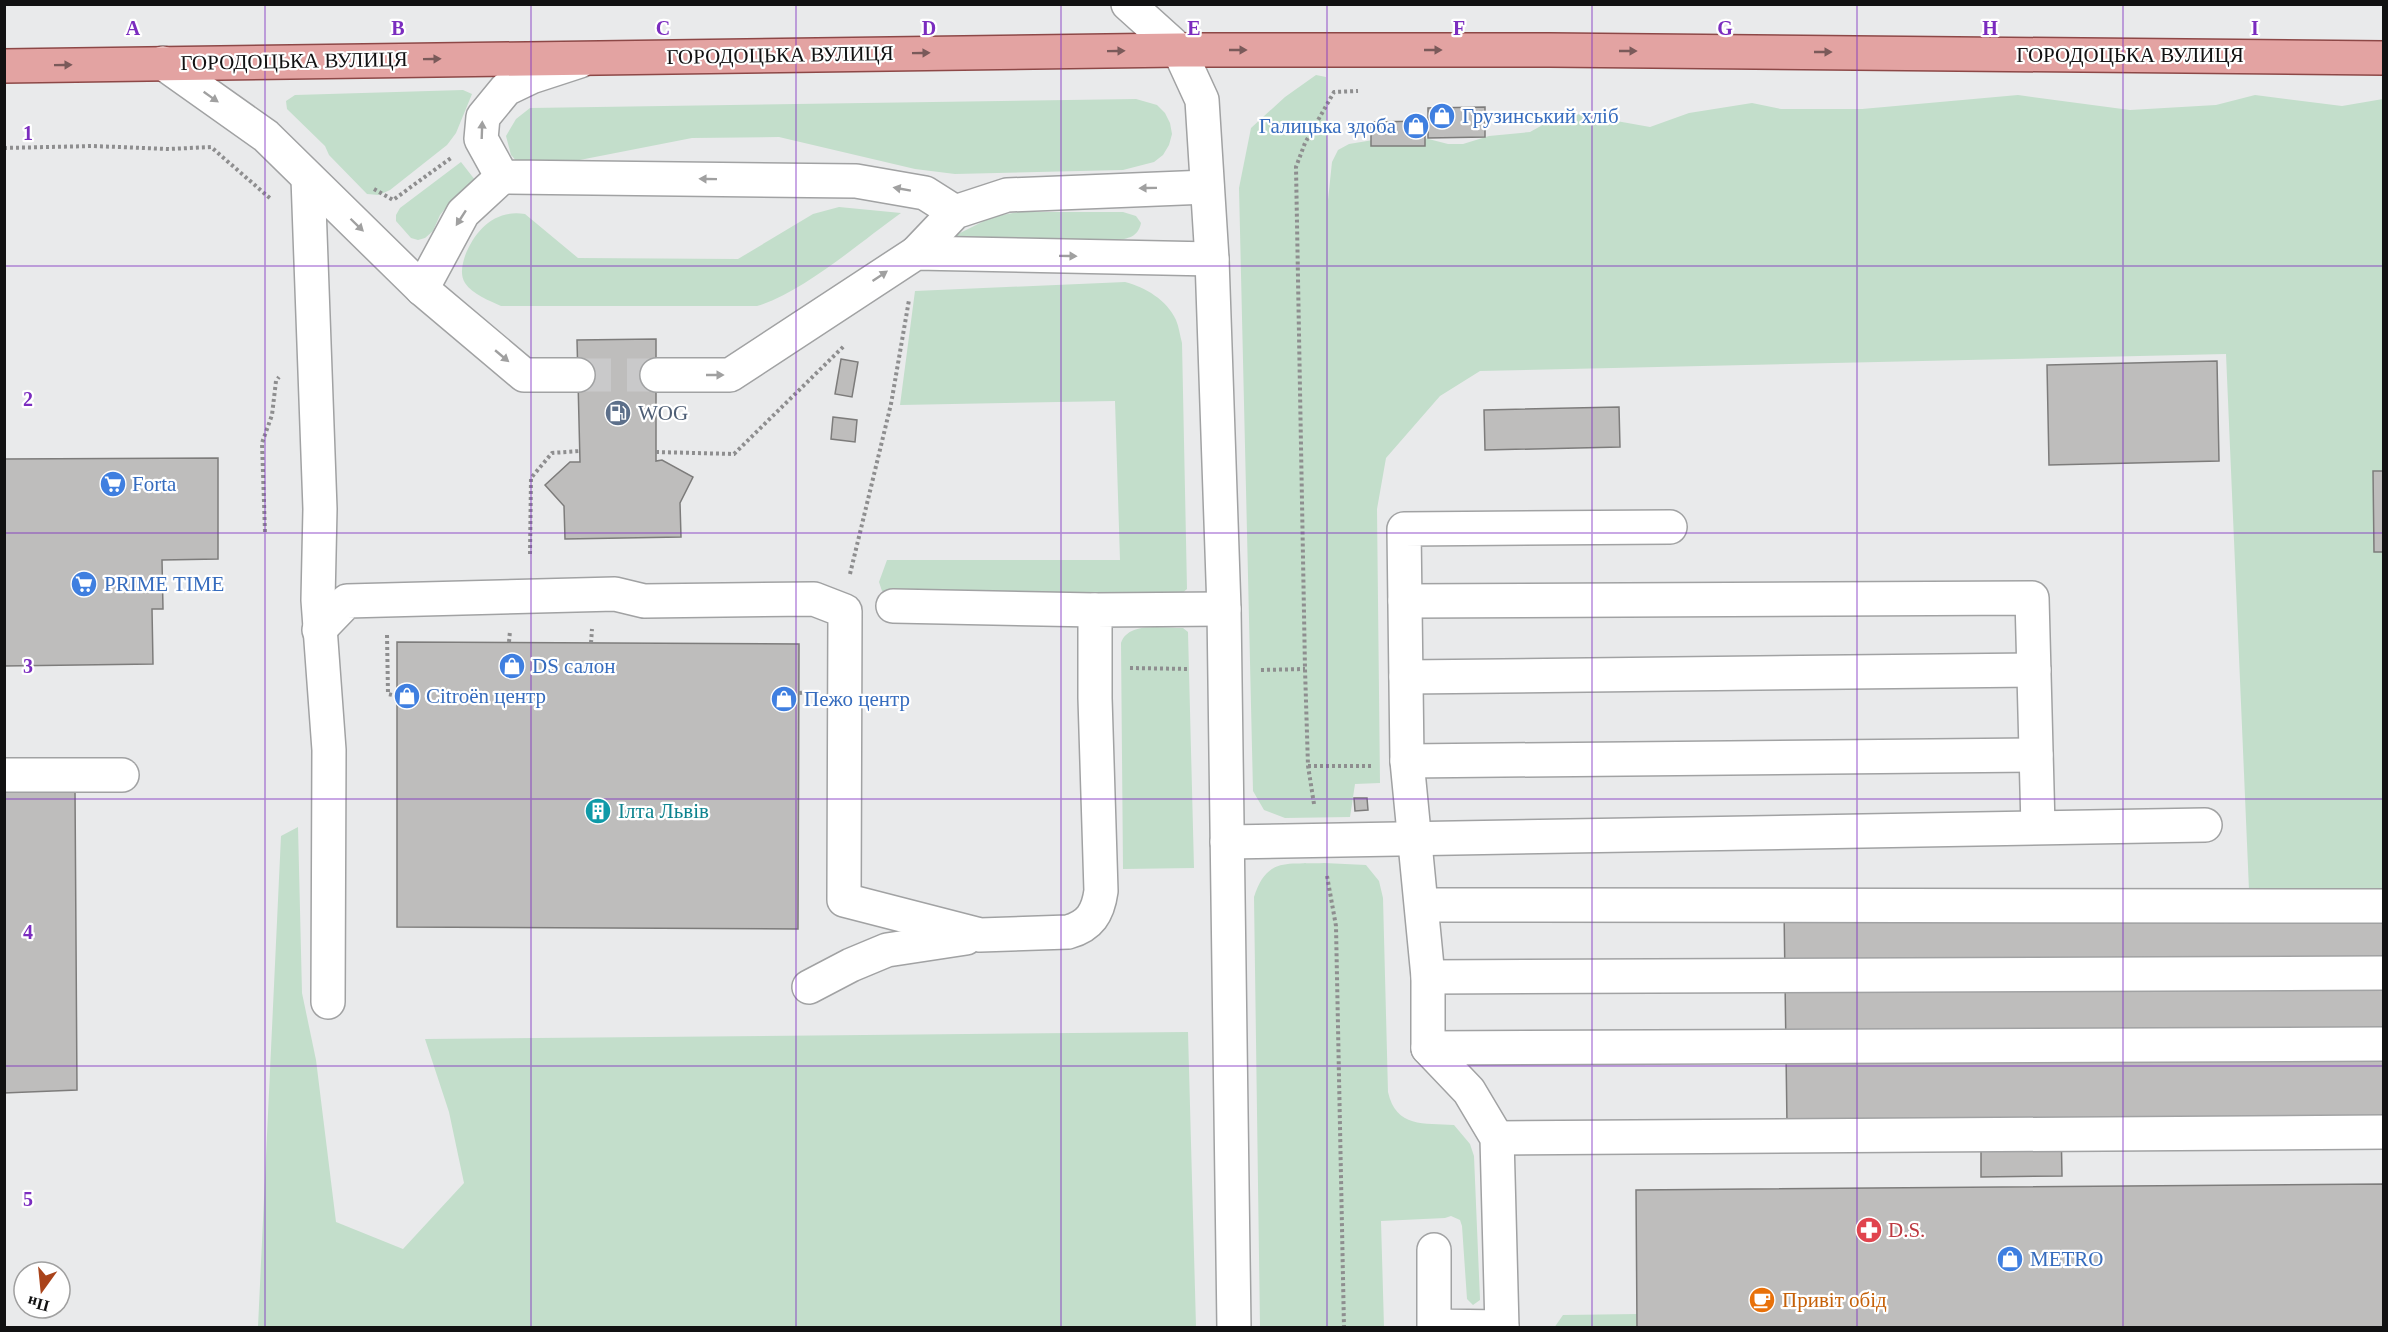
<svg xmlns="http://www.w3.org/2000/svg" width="2388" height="1332" font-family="Georgia,serif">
<rect width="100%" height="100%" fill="#e9eaeb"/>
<!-- green -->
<g fill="#c3decb">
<path d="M1316 75 1326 77 1328 200 1332 162 1338 150 1349 144 1409 134 1448 144H1463L1489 136 1530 132 1566 112 1650 127 1689 113 1752 103 1781 109H1862L2018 95 2130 110 2216 105 2255 95 2342 106 2383 99V890H2249L2226 354 1480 371 1440 396 1386 458 1377 509 1380 783 1355 784 1350 817 1285 818 1264 810 1253 791 1239 188 1251 128 1285 97Z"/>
<path d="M463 90 472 94 456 133 447 145 390 190 379 195 367 194 329 155 325 146 287 109 286 101 295 95Z"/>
<path d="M1136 99 1157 105 1165 113 1170 123 1172 134 1169 145 1163 155 1154 162 1123 170 955 174 915 169 779 137 692 138 549 166 520 165 511 155 506 136 516 119 530 108Z"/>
<path d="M461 162 475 180 452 200 440 215 433 231 425 238 418 240 411 238 396 221V215L400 208Z"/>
<path d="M839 207 901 213C860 242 804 292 757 306H501C490 301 472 294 465 283 460 275 462 265 465 256 475 230 495 209 525 214L578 258 738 259 813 214Z"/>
<path d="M1018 212H1123L1136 216 1141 223C1138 237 1128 239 1115 240H988L954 236 992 217Z"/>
<path d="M1125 282C1145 287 1167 300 1176 320 1179 327 1180 336 1182 343L1187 589 1181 594 882 591 879 582 887 560H1120L1115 401 900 405 915 291Z"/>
<path d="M1183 628 1188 632 1194 868 1123 869 1121 643C1128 621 1164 628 1183 628Z"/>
<path d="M298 827 302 993 316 1060 336 1222 403 1249 464 1183 449 1112 425 1039 1188 1032 1196 1327H258L281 836Z"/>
<path d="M1324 863 1366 865 1379 881 1383 898 1388 1092C1396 1128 1424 1123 1454 1125L1470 1144 1474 1156 1480 1300 1473 1305 1467 1299 1462 1226 1460 1220 1451 1216 1445 1218 1381 1221 1384 1327H1260L1254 897C1267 856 1288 865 1324 863Z"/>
<path d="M1638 1314V1327L1554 1328 1563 1315Z"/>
</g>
<!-- building -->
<g fill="#bebdbc" stroke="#7d7c7b" stroke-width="1.5">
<path d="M1485 107V137L1428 138V108Z"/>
<path d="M1425 121V146H1371V122Z"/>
<path d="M656 339V461L662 460 693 477 680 503 681 537 565 539 564 506 545 485 570 462H580L577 340Z"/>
<path d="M841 359 858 362 852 397 835 394Z"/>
<path d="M2217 361 2219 461 2049 465 2047 365Z"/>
<path d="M1619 407 1620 447 1485 450 1484 410Z"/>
<path d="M833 417 857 420 855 442 831 439Z"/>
<path d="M218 458V559L162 560 163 609H152L153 664 4 666V459Z"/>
<path d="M2373 471H2384V552H2374Z"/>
<path d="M397 642 799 644 798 929 397 927Z"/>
<path d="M75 789 77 1090 4 1093V790Z"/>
<path d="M1354 798H1367L1368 810 1355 811Z"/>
<path d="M2384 903V1121L2061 1124 2062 1176 1981 1177V1122L1787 1124 1784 908Z"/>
<path d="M2384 1184V1328H1637L1636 1190Z"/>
</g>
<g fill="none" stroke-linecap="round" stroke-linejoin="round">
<!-- minor-tunnel -->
<path stroke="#c9c9ca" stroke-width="33" stroke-dasharray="33 16" stroke-linecap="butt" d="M578 375H657"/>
<defs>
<g id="minor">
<path d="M1128 4 1179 50 1202 100 1212 259 1224 609 1234 1328"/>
<path d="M580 61 531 77 506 89 483 117 481 139 502 177 856 181 925 193 955 212"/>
<path d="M163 63 266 136 422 289 524 375H578"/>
<path d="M308 178 320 509 318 600 329 750 328 1002"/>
<path d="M916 253 955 212 1007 195 1207 187"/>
<path d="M422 289 463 213 502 177"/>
<path d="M657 375H730L916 253 1212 259"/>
<path d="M1405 601 2032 598 2038 827"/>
<path d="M893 606 1095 610"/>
<path d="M319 630 347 601 615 594 644 601 814 599 845 611 844 900 980 935 1068 932C1090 926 1098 913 1101 891L1095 698V610L1224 609"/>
<path d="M1406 677 2034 670"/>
<path d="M1407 761 2036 755"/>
<path d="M4 775H122"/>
<path d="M1227 842 2205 825"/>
<path d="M1422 905 2384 906"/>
<path d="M1428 977 2384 973"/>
<path d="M809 987 851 965 887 950 966 938"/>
<path d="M1428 1048 2384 1044"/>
<path d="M1497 1138 2384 1132"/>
<path d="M1434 1250V1326L1502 1327"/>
<path d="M1502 1328 1497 1138 1469 1091 1428 1048V977L1407 761 1404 529 1670 527"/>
</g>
<path id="major" d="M4 66 1179 50H1550L2384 58"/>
</defs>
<!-- minor casing -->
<use href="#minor" stroke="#a1a2a3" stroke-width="36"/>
<!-- major casing -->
<use href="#major" stroke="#8d4847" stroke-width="36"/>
<!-- path -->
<g stroke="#8e8e8f" stroke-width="4" stroke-dasharray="3 3" stroke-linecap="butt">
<path d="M4 148 93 146 169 149 211 147 272 200"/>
<path d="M374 189 393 200 451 158"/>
<path d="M656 452 734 454 845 345"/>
<path d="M265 532 262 443 272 415 276 381 279 377"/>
<path d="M530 554 531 478 552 453 580 451"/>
<path d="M850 574 891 404 909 300"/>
<path d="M387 635 388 694 397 696"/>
<path d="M509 642 510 631"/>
<path d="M591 643 592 629"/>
<path d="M1130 668 1189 669"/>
<path d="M1261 670 1305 669"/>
<path d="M799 693 810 692"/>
<path d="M1308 766H1373"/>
<path d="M1314 804 1308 766 1305 669 1296 167 1305 143 1334 92 1358 91"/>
<path d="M1327 876 1336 926 1344 1328"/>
</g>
<!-- minor -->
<use href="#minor" stroke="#fff" stroke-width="33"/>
<!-- major -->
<use href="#major" stroke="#e3a3a2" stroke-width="33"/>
</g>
<!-- one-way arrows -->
<defs><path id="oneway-solid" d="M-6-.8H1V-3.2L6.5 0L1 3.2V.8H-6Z" transform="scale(1.5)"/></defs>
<g fill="#7a5a5a">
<use href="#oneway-solid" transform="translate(1238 50)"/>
<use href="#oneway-solid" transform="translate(1433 50)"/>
<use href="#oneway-solid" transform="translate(1116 51) rotate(-1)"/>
<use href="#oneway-solid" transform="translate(1628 51)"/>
<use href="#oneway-solid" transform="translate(1823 52)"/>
<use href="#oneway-solid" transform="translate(921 53) rotate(-1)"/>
<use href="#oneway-solid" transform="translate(432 59) rotate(-1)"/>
<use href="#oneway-solid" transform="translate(63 65) rotate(-1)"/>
</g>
<g fill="#a0a0a0">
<use href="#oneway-solid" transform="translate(211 97) rotate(35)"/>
<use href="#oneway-solid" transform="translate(482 130) rotate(-88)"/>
<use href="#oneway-solid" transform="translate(708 179) rotate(-179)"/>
<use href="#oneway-solid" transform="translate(1148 188) rotate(179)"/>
<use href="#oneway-solid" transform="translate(902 189) rotate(-170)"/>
<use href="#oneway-solid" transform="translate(461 218) rotate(123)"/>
<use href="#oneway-solid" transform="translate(357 225) rotate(44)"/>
<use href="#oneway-solid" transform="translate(1068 256) rotate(1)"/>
<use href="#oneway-solid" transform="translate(880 276) rotate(-34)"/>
<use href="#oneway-solid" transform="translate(502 356) rotate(40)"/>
<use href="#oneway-solid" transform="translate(715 375)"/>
</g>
<!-- grid -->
<path fill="none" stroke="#7b2cbf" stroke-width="1.5" stroke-opacity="0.55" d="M265 4V1328M531 4V1328M796 4V1328M1061 4V1328M1327 4V1328M1592 4V1328M1857 4V1328M2123 4V1328M4 266H2384M4 533H2384M4 799H2384M4 1066H2384"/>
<!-- icons -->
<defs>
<symbol id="shop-disc" viewBox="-11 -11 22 22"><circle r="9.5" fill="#3f7fe0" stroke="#fff"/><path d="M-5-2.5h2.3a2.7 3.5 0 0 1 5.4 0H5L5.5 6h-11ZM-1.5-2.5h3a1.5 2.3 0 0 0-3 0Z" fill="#fff"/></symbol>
<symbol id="fuel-disc" viewBox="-11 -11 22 22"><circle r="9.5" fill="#5c6f8a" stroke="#fff"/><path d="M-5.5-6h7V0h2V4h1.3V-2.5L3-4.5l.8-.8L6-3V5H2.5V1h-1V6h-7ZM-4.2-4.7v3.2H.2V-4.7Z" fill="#fff"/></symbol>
<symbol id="supermarket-disc" viewBox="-11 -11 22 22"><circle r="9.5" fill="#3f7fe0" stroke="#fff"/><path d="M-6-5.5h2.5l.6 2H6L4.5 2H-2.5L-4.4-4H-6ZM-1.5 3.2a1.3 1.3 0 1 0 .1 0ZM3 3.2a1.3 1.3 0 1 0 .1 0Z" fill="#fff"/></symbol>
<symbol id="building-disc" viewBox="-11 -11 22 22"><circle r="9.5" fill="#0f9aa8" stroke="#fff"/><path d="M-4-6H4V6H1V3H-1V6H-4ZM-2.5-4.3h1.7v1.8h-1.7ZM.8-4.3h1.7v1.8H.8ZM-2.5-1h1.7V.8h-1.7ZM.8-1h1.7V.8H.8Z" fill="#fff"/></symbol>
<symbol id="pharmacy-disc" viewBox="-11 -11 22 22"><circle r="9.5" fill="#e0444e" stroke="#fff"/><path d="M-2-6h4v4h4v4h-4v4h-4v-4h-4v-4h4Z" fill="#fff"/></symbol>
<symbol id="cafe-disc" viewBox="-11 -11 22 22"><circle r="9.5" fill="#e8710a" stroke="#fff"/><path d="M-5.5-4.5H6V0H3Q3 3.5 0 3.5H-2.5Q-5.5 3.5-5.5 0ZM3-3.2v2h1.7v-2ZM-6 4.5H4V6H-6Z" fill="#fff"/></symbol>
</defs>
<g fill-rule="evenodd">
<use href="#shop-disc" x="1427" y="101" width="30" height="30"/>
<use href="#shop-disc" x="1401" y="111" width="30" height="30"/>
<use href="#fuel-disc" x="603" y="398" width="30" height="30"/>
<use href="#supermarket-disc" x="98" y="469" width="30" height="30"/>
<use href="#supermarket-disc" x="69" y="569" width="30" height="30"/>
<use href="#shop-disc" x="497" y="651" width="30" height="30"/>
<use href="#shop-disc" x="392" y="681" width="30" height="30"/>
<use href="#shop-disc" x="769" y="684" width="30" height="30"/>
<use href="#building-disc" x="583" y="796" width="30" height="30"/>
<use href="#pharmacy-disc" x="1854" y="1215" width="30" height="30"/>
<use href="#shop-disc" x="1995" y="1244" width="30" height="30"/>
<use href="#cafe-disc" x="1747" y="1285" width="30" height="30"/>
</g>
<g text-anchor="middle" stroke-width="4.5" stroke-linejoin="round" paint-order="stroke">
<!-- street labels -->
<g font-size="21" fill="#111112" stroke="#fff">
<text transform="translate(780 55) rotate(-1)" y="7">ГОРОДОЦЬКА ВУЛИЦЯ</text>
<text x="2130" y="62">ГОРОДОЦЬКА ВУЛИЦЯ</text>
<text transform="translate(294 61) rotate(-1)" y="7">ГОРОДОЦЬКА ВУЛИЦЯ</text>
</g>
<!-- shop labels -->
<g font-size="21" fill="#366cbe" stroke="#fff" text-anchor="start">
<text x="1462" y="123">Грузинський хліб</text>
<text x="1396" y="133" text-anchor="end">Галицька здоба</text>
<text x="132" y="491">Forta</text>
<text x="104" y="591">PRIME TIME</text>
<text x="532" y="673">DS салон</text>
<text x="426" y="703">Citroën центр</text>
<text x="804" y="706">Пежо центр</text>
<text x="2030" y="1266">METRO</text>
</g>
<!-- service labels -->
<g font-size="21" fill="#4e5e75" stroke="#fff" text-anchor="start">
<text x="638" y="420">WOG</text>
</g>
<!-- culture labels -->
<g font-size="21" fill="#0d838f" stroke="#fff" text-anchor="start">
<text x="618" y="818">Ілта Львів</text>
</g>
<!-- health labels -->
<g font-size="21" fill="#be3a42" stroke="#fff" text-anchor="start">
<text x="1888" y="1237">D.S.</text>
</g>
<!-- food labels -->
<g font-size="21" fill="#c56008" stroke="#fff" text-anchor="start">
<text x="1782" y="1307">Привіт обід</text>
</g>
</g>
<g font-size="20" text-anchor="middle" font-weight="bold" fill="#7b2cbf" stroke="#fff" stroke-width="4.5" stroke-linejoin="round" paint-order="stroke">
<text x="133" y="35">A</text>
<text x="398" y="35">B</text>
<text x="663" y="35">C</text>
<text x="929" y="35">D</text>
<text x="1194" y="35">E</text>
<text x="1459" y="35">F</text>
<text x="1725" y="35">G</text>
<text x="1990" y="35">H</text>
<text x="2255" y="35">I</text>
<text x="28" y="140">1</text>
<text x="28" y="406">2</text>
<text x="28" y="673">3</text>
<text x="28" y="939">4</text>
<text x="28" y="1206">5</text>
</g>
<!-- border -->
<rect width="2388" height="1332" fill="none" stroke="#111112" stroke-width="12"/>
<!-- north arrow -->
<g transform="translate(42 1290) rotate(195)"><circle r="28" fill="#ffffff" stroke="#a0a0a0" stroke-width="1.5"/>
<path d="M0-4.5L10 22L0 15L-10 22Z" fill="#a9431a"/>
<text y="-9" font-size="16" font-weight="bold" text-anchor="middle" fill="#111112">Пн</text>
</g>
</svg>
